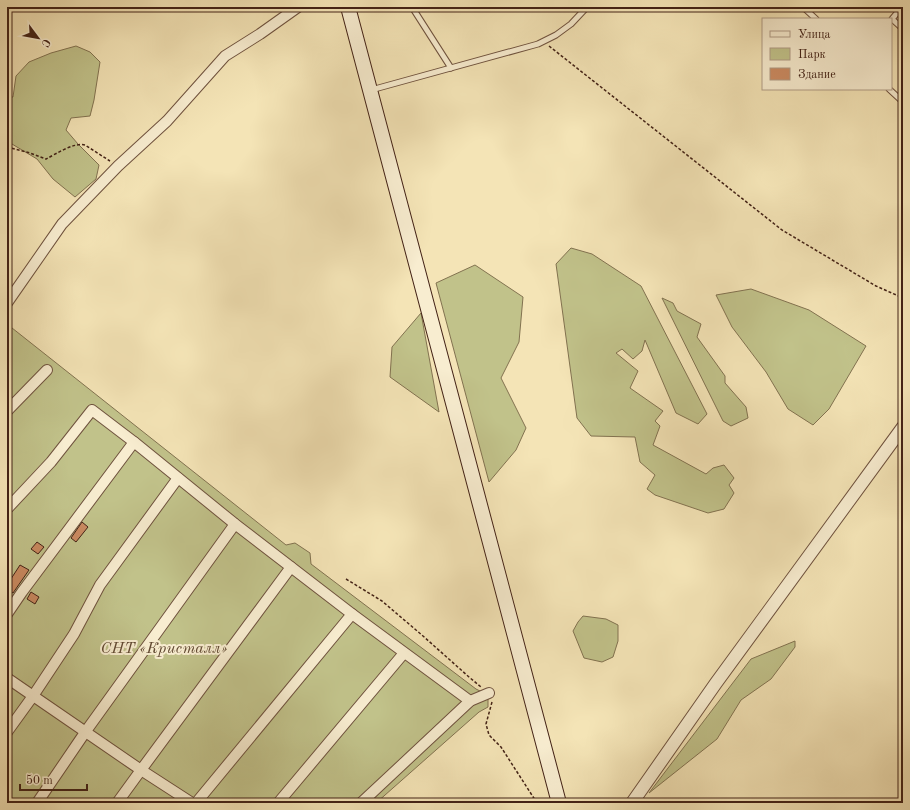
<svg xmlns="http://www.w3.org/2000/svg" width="910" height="810" font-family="'Old Standard TT',serif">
<rect width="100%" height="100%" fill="#f4e4b6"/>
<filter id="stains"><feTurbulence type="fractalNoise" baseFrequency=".005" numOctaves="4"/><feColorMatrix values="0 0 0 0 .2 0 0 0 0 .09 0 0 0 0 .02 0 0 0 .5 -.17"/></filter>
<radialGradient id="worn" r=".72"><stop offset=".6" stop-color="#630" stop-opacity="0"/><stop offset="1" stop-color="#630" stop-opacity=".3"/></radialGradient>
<!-- green -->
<g fill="#c1c28a" stroke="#827250">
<path d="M76 46 90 52 100 62 94 100 90 116 71 118 66 130 78 144 99 165 96 179 75 197 53 179 37 159 7 141V97H13L16 76 29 62 51 53Z"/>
<path d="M571 248 592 254 641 286 707 414 698 424 676 413 645 340 642 351 633 359 622 349 616 353 638 371 630 388 663 411 655 421 660 426 653 445 706 474 713 468 724 465 734 478 729 485 734 493 724 509 708 513 655 495 647 489 655 475 640 462 635 437 591 436 577 418 556 264Z"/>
<path d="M475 265 523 297 519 342 501 378 526 428 516 450 489 482 436 283Z"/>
<path d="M751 289 809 310 866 346 829 409 813 425 788 409 766 372 732 327 716 295Z"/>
<path d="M662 298 673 303 677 311 701 324 697 337 725 376V383L746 407 748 418 731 426 723 421Z"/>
<path d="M421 313 439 412 390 377 392 347Z"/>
<path d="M7 324 286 545 295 543 310 553 311 564 476 689 488 695V707L479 712 376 803H7Z"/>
<path d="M583 616 606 619 618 625V641L613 657 602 662 584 658 573 631 578 622Z"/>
<path d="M795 641V647L771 679 741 700 717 739 649 793 751 659Z"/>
</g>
<!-- building -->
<g fill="#cb8b62" stroke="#432216">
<path d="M82 522 88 527 76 542 71 538Z"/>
<path d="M37 542 44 547 38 554 31 549Z"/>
<path d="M20 565 29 570 13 593 7 589V585Z"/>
<path d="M31 592 39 597 35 604 27 599Z"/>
</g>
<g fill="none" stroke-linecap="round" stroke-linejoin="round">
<defs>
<g id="service">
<path d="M412 7 451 68"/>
<path d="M803 7 816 19"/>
<path d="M902 7 892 19 903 29"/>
<path d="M889 89 903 102"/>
<path d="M371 90 538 44 556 35 571 24 587 7"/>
</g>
<g id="minor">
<path d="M7 303 62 224 118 166 167 121 225 56 260 34 298 7"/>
<path d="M7 411 47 370"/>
<path d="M7 509 51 462 92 410 134 442 235 524 352 614 470 701"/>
<path d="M7 614 22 592 134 442"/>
<path d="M7 678 141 770 192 803"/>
<path d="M7 732 33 696 74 634 100 585 178 478"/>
<path d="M37 803 86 731 235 524"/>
<path d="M117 803 141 770 291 567"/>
<path d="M196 803 352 614"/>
<path d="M278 803 404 653"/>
<path d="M361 803 470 701 489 693"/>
</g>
<path id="tertiary" d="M632 803 716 683 903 427"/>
<path id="secondary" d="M348 7 559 803"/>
</defs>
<!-- service casing -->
<use href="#service" stroke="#6f523e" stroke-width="7"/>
<!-- minor casing -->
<use href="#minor" stroke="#6f523e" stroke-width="12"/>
<!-- tertiary casing -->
<use href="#tertiary" stroke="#6f523e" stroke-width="14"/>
<!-- secondary casing -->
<use href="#secondary" stroke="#432216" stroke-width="16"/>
<!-- path -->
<g stroke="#432216" stroke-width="1.5" stroke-dasharray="3 2" stroke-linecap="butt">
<path d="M549 46 782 230 876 286 903 298"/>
<path d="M7 147 30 153 46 159C56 154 74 142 85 145L110 161"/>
<path d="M346 579 382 601 423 636 469 677 481 687"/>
<path d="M492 702 486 724 489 735 501 747 537 803"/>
</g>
<!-- service -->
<use href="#service" stroke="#f8edd0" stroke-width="5"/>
<!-- minor -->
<use href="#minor" stroke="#f8edd0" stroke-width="10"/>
<!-- tertiary -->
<use href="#tertiary" stroke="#f8edd0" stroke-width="12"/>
<!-- secondary -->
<use href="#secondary" stroke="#f8edd0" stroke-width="14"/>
</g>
<g text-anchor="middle" stroke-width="4" stroke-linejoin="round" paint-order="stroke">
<!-- park labels -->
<g font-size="16" font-style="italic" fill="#624a33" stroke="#f8edd0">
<text x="164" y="653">СНТ «Кристалл»</text>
</g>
</g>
<!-- margin -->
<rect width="910" height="810" fill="none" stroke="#f4e4b6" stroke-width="24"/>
<rect x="8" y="8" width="894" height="794" fill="none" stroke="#432216" stroke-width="2"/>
<rect x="12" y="12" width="886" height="786" fill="none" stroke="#432216"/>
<!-- legend -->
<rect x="762" y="18" width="130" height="72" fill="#f8edd0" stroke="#b09c86"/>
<rect x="770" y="31" width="20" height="6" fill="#f8edd0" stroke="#b09c86"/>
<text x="798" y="38" font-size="12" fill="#432216">Улица</text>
<rect x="770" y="48" width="20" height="12" fill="#c1c28a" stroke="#b09c86"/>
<text x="798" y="58" font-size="12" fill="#432216">Парк</text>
<rect x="770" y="68" width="20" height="12" fill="#cb8b62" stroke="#b09c86"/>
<text x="798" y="78" font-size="12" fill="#432216">Здание</text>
<!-- north arrow -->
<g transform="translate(38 38) rotate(122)" stroke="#f8edd0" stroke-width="3" paint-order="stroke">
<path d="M0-3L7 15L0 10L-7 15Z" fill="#432216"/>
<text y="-6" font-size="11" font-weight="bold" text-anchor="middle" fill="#432216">С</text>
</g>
<!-- scale -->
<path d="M20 784v6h67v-6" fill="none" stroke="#432216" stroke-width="2"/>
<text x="26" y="784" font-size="12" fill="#432216" stroke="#f8edd0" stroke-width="3" paint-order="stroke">50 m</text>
<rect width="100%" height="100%" filter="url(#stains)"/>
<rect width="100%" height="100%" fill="url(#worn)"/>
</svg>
